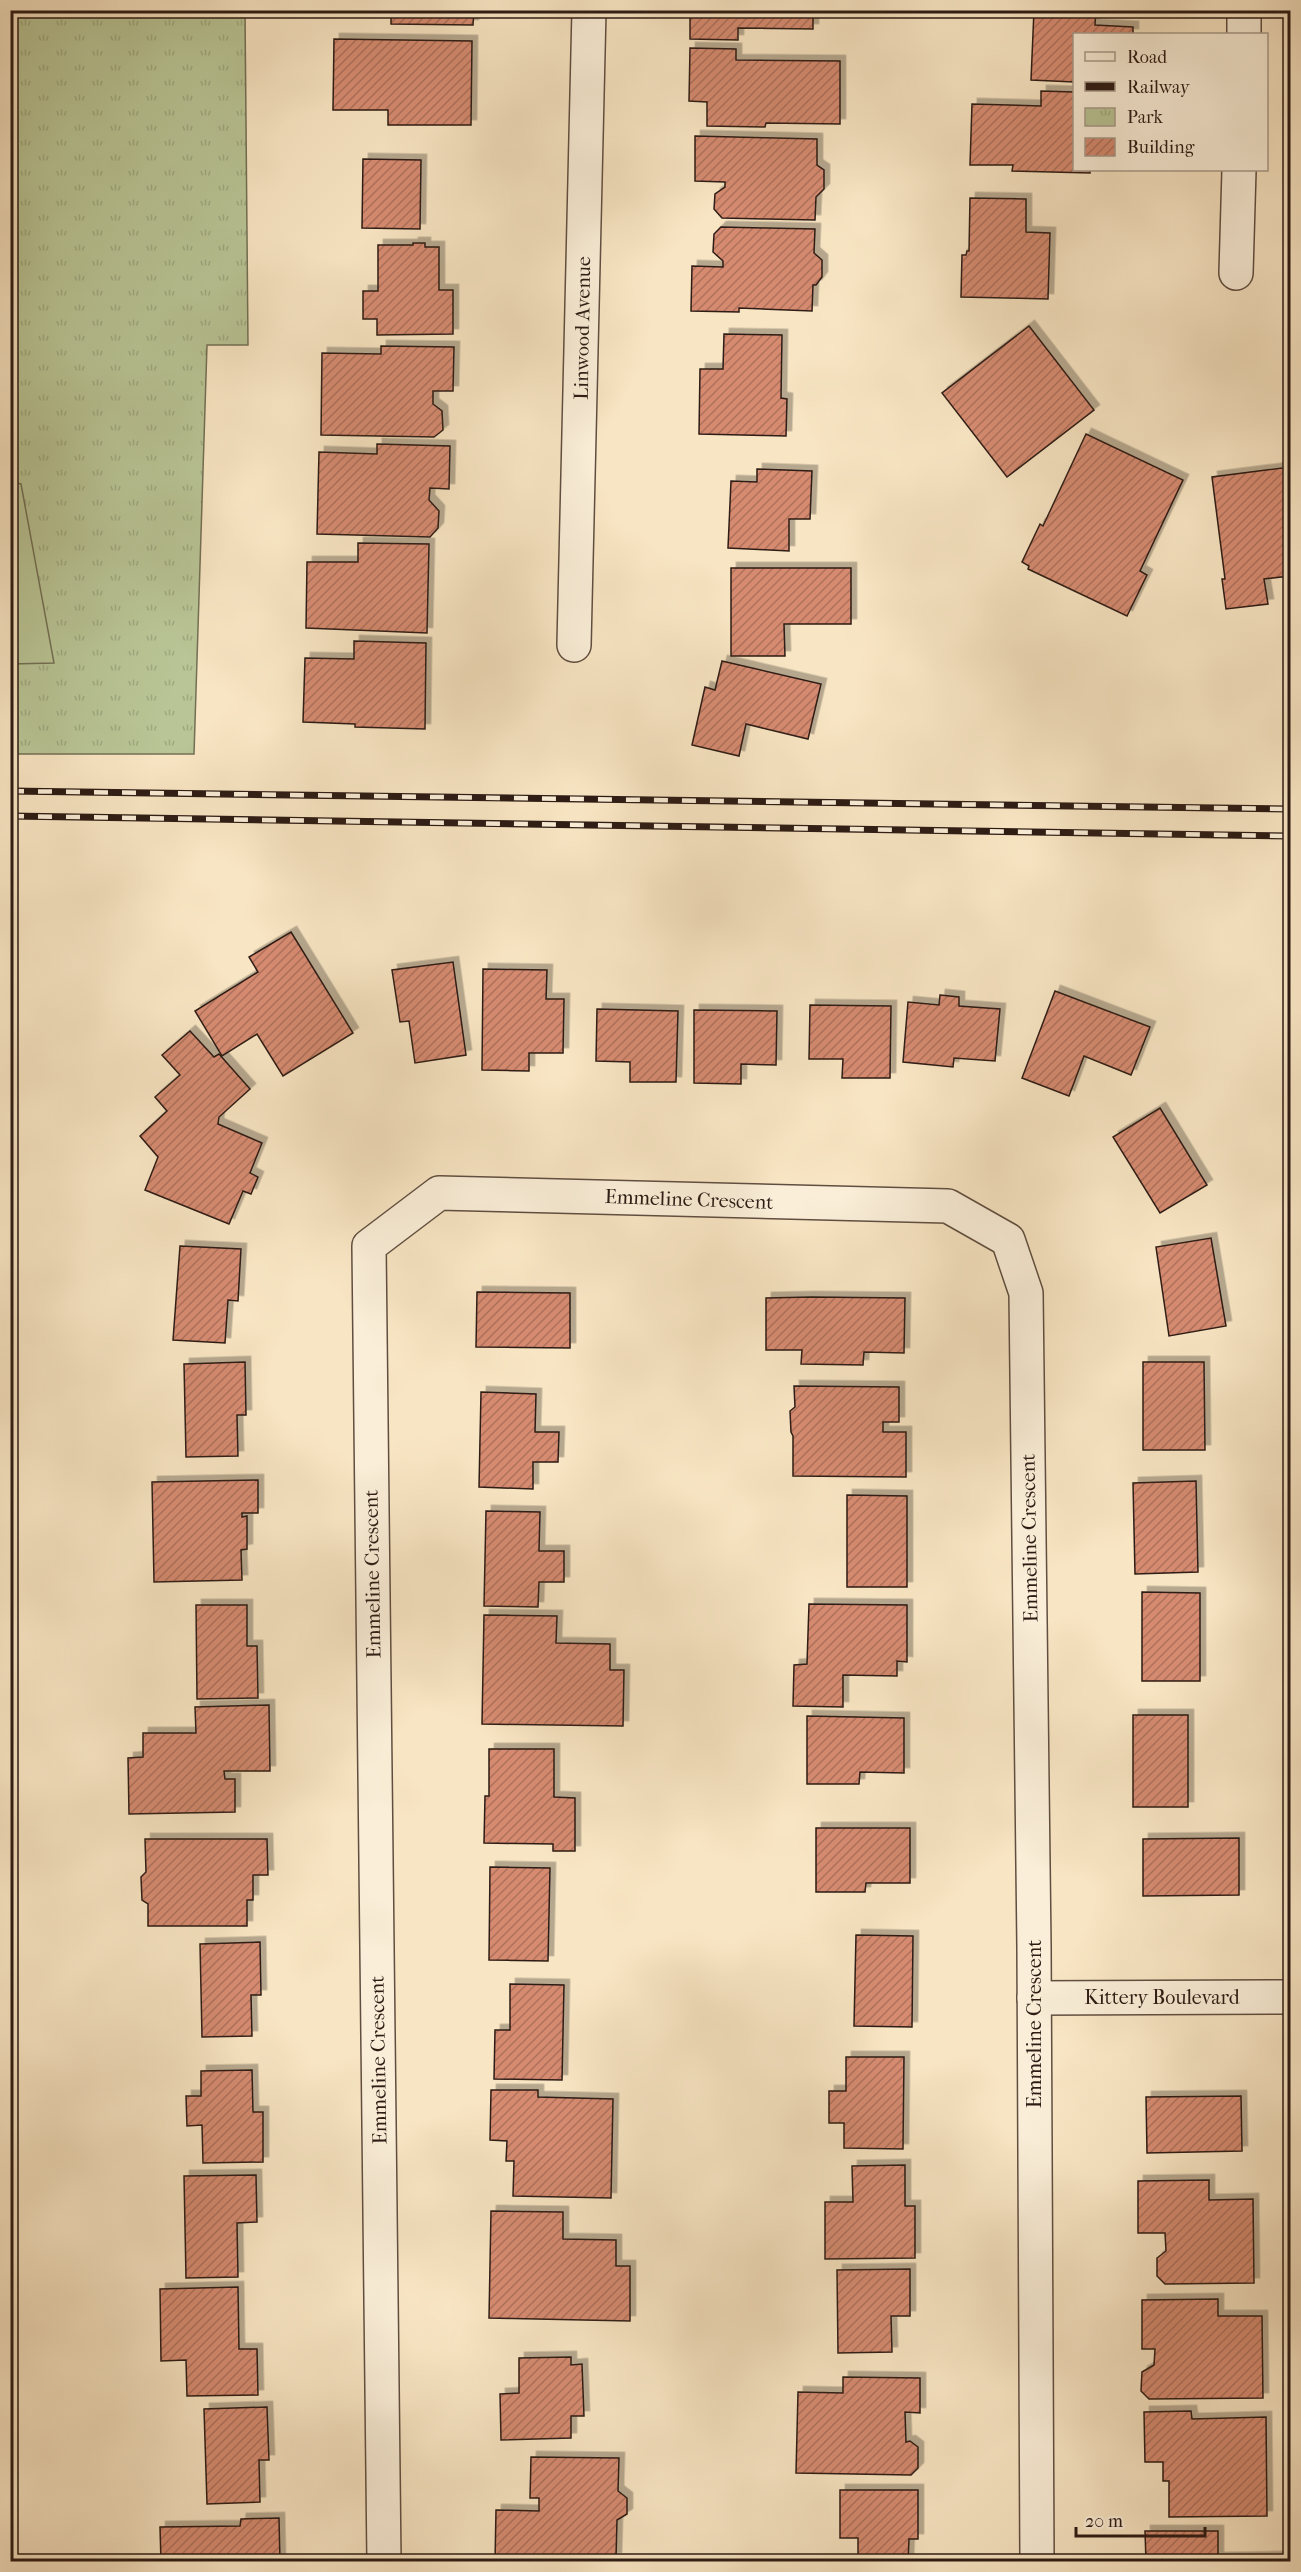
<svg xmlns="http://www.w3.org/2000/svg" width="1301" height="2572" font-family="'IM FELL French Canon',serif">
<defs>
<pattern id="park-tufts" width="24" height="20" patternUnits="userSpaceOnUse" patternTransform="scale(1.5)"><rect width="24" height="20" fill="#b9c596"/><path d="M3 7l-1-3M5 7V3M7 7l1-3M15 17l-1-3M17 17v-4M19 17l1-3" fill="none" stroke="#9fa980"/></pattern>
<pattern id="building-hatch" width="6" height="6" patternUnits="userSpaceOnUse" patternTransform="scale(1.5)"><rect width="6" height="6" fill="#d68b71"/><path d="M-1 1l2-2M0 6l6-6M5 7l2-2" fill="none" stroke="#ae715c"/></pattern>
<filter id="shadow"><feDropShadow dx="5.5" dy="-5.5" stdDeviation="0" flood-color="#0004"/></filter>
</defs>
<rect width="100%" height="100%" fill="#f8e5c3"/>
<filter id="stains"><feTurbulence type="fractalNoise" baseFrequency=".00333" numOctaves="4"/><feColorMatrix values="0 0 0 0 .2 0 0 0 0 .09 0 0 0 0 .02 0 0 0 .5 -.17"/></filter>
<radialGradient id="worn" r=".72"><stop offset=".6" stop-color="#630" stop-opacity="0"/><stop offset="1" stop-color="#630" stop-opacity=".3"/></radialGradient>
<!-- park -->
<path fill="url(#park-tufts)" stroke="#737055" stroke-width="1.5" d="M10 11H245L248 345H207L194 754H11Z"/>
<!-- pitch -->
<path fill="#b9c596" stroke="#737055" stroke-width="1.5" d="M10 482 21 484 54 663 11 664Z"/>
<!-- building -->
<g fill="url(#building-hatch)" stroke="#2d1b14" stroke-width="1.5" filter="url(#shadow)">
<path d="M337 10H474L473 25 391 24V11Z"/>
<path d="M690 10H813V29L738 28V40L690 39Z"/>
<path d="M1034 10H1096L1095 25 1133 27V34H1074V82L1031 80Z"/>
<path d="M334 39 472 41 471 125H388V110H333Z"/>
<path d="M690 48 736 49V60L840 61V124L766 123 765 127 707 126V102L689 101Z"/>
<path d="M1041 91 1074 92V170H1090V173L1012 171 1013 165H970L972 104 1041 106Z"/>
<path d="M695 136 817 139V165L824 170V189L816 197 815 220 722 218 714 209 715 194 725 187V182L695 181Z"/>
<path d="M363 159 421 160 420 229 362 228Z"/>
<path d="M970 198 1026 199V232L1050 233 1048 299 961 297 962 255H966L967 251H969Z"/>
<path d="M721 227 815 229 814 253 822 260V277L816 285H813L812 311 739 308V312L691 311 692 266 723 267V261L713 252 714 234Z"/>
<path d="M413 243H425V247H439V290H453V334L377 335V319H363V291H378V245H413Z"/>
<path d="M1029 326 1094 410 1007 477 942 393Z"/>
<path d="M724 334 782 335 781 398 787 399 786 436 699 434 700 369H723Z"/>
<path d="M381 346 454 347 453 391H433V404L442 411 443 430 434 437 321 435 322 353 381 354Z"/>
<path d="M1086 434 1183 480 1140 571 1147 575 1127 616 1028 569 1029 566 1022 562 1040 524 1043 526Z"/>
<path d="M377 444 450 446 449 489 430 488 429 500 439 511 438 528 430 537 317 534 319 452 377 454Z"/>
<path d="M1290 467V576L1264 579 1268 604 1226 609 1222 579H1225L1212 477Z"/>
<path d="M757 469 812 471 810 519H789V551L728 548 731 481 757 482Z"/>
<path d="M358 543 429 544 427 633 306 628 307 562H358Z"/>
<path d="M731 568H851V624H784L785 656H731Z"/>
<path d="M354 641 426 643 425 729 355 727V724L303 722 305 658 354 659Z"/>
<path d="M722 661 821 684 808 739 746 724 739 756 692 745 705 687 715 690Z"/>
<path d="M291 932 353 1033 283 1076 257 1034 222 1056 195 1011 258 972 249 957Z"/>
<path d="M453 962 466 1055 415 1063 409 1021 400 1022 392 970Z"/>
<path d="M483 969 547 970 546 999H564L563 1053H529V1071L482 1070Z"/>
<path d="M1055 991 1150 1027 1131 1075 1084 1056 1069 1096 1022 1078Z"/>
<path d="M940 995 959 997V1006L1000 1009 995 1061 954 1058 953 1067 903 1062 908 1002 939 1005Z"/>
<path d="M810 1005 891 1006 890 1078H842L843 1059H809Z"/>
<path d="M597 1009 678 1011 676 1082H630V1062L596 1061Z"/>
<path d="M694 1010 777 1011 776 1065 741 1064V1084L694 1083Z"/>
<path d="M190 1031 214 1057 219 1054 250 1089 219 1117 218 1124 262 1143 250 1173 258 1177 251 1194 243 1191 229 1224 145 1190 158 1157 140 1136 167 1111 155 1097 180 1075 162 1055Z"/>
<path d="M1160 1108 1207 1185 1160 1213 1113 1137Z"/>
<path d="M1211 1238 1226 1326 1169 1336 1156 1247Z"/>
<path d="M180 1246 241 1249 238 1301 228 1300 225 1343 173 1340Z"/>
<path d="M477 1292 570 1293V1348L476 1347Z"/>
<path d="M811 1297 905 1298 904 1353 864 1352 863 1365 801 1364 802 1350H766V1298Z"/>
<path d="M245 1362 246 1415H237L238 1456 186 1457 184 1364Z"/>
<path d="M1143 1362H1204L1205 1450H1143Z"/>
<path d="M794 1386 899 1387V1422H883V1432H906V1477L793 1476V1436L791 1432 790 1411 795 1407Z"/>
<path d="M481 1392 536 1394 535 1432H559L558 1462H533V1489L479 1487Z"/>
<path d="M258 1480V1513H242V1517L247 1516V1549L241 1550 242 1580 154 1582 152 1482Z"/>
<path d="M1196 1481 1198 1572 1135 1574 1133 1483Z"/>
<path d="M847 1495 907 1496V1587H847Z"/>
<path d="M486 1511 540 1512 539 1551H564V1582H539L538 1607 484 1606Z"/>
<path d="M1142 1592 1200 1593V1681H1142Z"/>
<path d="M809 1604 907 1605V1662L897 1661V1676L843 1675V1707L793 1706 794 1665 807 1664Z"/>
<path d="M196 1605H247V1646H257L258 1698 197 1699Z"/>
<path d="M484 1615 557 1616 556 1643 610 1644V1670H624L623 1726 482 1724Z"/>
<path d="M269 1705 270 1771H224L225 1779H235V1812L129 1814 128 1758 143 1757V1733H196L195 1707Z"/>
<rect x="1133" y="1715" width="55" height="92"/>
<path d="M807 1716 904 1718V1773L860 1772 859 1784H807Z"/>
<path d="M489 1749H554V1797L575 1798V1851H553V1844L484 1843 485 1796H489Z"/>
<path d="M816 1828H910V1883H866L865 1892H816Z"/>
<path d="M1239 1838V1895L1143 1896V1839Z"/>
<path d="M145 1839H267L268 1875H253V1900H247V1926H148V1904L142 1900 141 1877 146 1872Z"/>
<path d="M490 1867 550 1868 548 1961 489 1960Z"/>
<path d="M856 1935 913 1936 912 2027 854 2026Z"/>
<path d="M260 1942 261 1995H251L252 2036 202 2037 200 1944Z"/>
<path d="M510 1984 564 1985 562 2080 494 2079 495 2030H510Z"/>
<path d="M846 2057H904L903 2149 844 2148V2123H829V2091H846Z"/>
<path d="M252 2070 253 2112H263V2162L203 2163 202 2125 187 2126 186 2096H201V2071Z"/>
<path d="M491 2090H538V2097L613 2099 611 2198 513 2196 514 2161H506L507 2141 490 2140Z"/>
<path d="M1241 2096 1242 2151 1147 2153 1146 2097Z"/>
<path d="M905 2165V2206H915V2258L825 2259V2202H853L852 2166Z"/>
<path d="M256 2175 257 2222 237 2223 238 2277 186 2278 184 2176Z"/>
<path d="M1209 2180V2200L1253 2199 1254 2283 1165 2284 1157 2276V2258L1166 2251 1165 2233H1138V2181Z"/>
<path d="M491 2211 563 2212V2239L616 2240V2266H630V2321L489 2318Z"/>
<path d="M910 2269V2316H891L892 2352 838 2353 837 2270Z"/>
<path d="M238 2287 239 2349H257L258 2395 187 2396 186 2360 161 2361 160 2289Z"/>
<path d="M1218 2299V2316H1262L1263 2398 1149 2399 1141 2391 1142 2372 1154 2365 1155 2349H1142V2300Z"/>
<path d="M571 2357V2365L582 2364 584 2416H571V2438L501 2440 500 2394 519 2393V2358Z"/>
<path d="M843 2377 920 2378V2413L905 2412 906 2442 910 2441 918 2447V2468L911 2475 796 2473 798 2392 843 2393Z"/>
<path d="M267 2407 269 2460H259L260 2502 207 2504 204 2409Z"/>
<path d="M1191 2411 1192 2419 1266 2417 1267 2516 1169 2517V2481H1163V2462H1145L1144 2412Z"/>
<path d="M531 2457 619 2458 618 2491 627 2498V2514L617 2520 616 2558 542 2557 541 2562H495L496 2510 539 2511V2498H530Z"/>
<path d="M840 2490H918V2539H909L908 2562H858V2538H840Z"/>
<path d="M279 2518 280 2562H161L160 2527 240 2526 241 2519Z"/>
<path d="M1145 2531H1218V2558L1288 2557V2562H1146Z"/>
</g>
<g fill="none" stroke-linecap="round" stroke-linejoin="round">
<defs>
<g id="street">
<path d="M1244 34V10"/>
<path d="M1236 273 1239 170"/>
<path d="M574 645 589 10"/>
<path d="M1034 1998 1290 1997"/>
<path d="M384 2562 369 1246 439 1193 948 1206 1008 1240 1026 1293 1034 1947 1037 2562"/>
</g>
</defs>
<!-- street casing -->
<use href="#street" stroke="#604e40" stroke-width="36"/>
<!-- street -->
<use href="#street" stroke="#faeed8" stroke-width="33"/>
<defs>
<g id="rail">
<path d="M10 791 1290 809"/>
<path d="M10 816 1290 836"/>
</g>
</defs>
<!-- rail casing -->
<use href="#rail" stroke="#2d1b14" stroke-width="7"/>
<!-- rail -->
<use href="#rail" stroke="#faeed8" stroke-width="4.5" stroke-dasharray="14" stroke-linecap="butt"/>
</g>
<g text-anchor="middle" stroke-width="6" stroke-linejoin="round" paint-order="stroke">
<!-- street labels -->
<g font-size="20" fill="#2d1b14" stroke="#faeed8">
<text transform="translate(582 328) rotate(-89)" y="7">Linwood Avenue</text>
<text transform="translate(689 1199) rotate(2)" y="7">Emmeline Crescent</text>
<text transform="translate(1029 1538) rotate(-91)" y="7">Emmeline Crescent</text>
<text transform="translate(372 1574) rotate(-91)" y="7">Emmeline Crescent</text>
<text x="1162" y="2004">Kittery Boulevard</text>
<text transform="translate(1034 2024) rotate(-90)" y="7">Emmeline Crescent</text>
<text transform="translate(378 2060) rotate(-91)" y="7">Emmeline Crescent</text>
</g>
</g>
<!-- margin -->
<rect width="1301" height="2572" fill="none" stroke="#f8e5c3" stroke-width="36"/>
<rect x="12" y="12" width="1277" height="2548" fill="none" stroke="#2d1b14" stroke-width="3"/>
<rect x="18" y="18" width="1265" height="2536" fill="none" stroke="#2d1b14" stroke-width="1.5"/>
<!-- legend -->
<rect x="1073" y="33" width="195" height="138" fill="#faeed8" stroke="#a89a8a" stroke-width="1.5"/>
<rect x="1085" y="52" width="30" height="9" fill="#faeed8" stroke="#a89a8a" stroke-width="1.5"/>
<text x="1127" y="63" font-size="18" fill="#2d1b14">Road</text>
<rect x="1085" y="82" width="30" height="9" fill="#2d1b14" stroke="#a89a8a" stroke-width="1.5"/>
<text x="1127" y="93" font-size="18" fill="#2d1b14">Railway</text>
<rect x="1085" y="108" width="30" height="18" fill="url(#park-tufts)" stroke="#a89a8a" stroke-width="1.5"/>
<text x="1127" y="123" font-size="18" fill="#2d1b14">Park</text>
<rect x="1085" y="138" width="30" height="18" fill="url(#building-hatch)" stroke="#a89a8a" stroke-width="1.5"/>
<text x="1127" y="153" font-size="18" fill="#2d1b14">Building</text>
<!-- scale -->
<path d="M1076 2527v9h129v-9" fill="none" stroke="#2d1b14" stroke-width="3"/>
<text x="1085" y="2527" font-size="18" fill="#2d1b14" stroke="#faeed8" stroke-width="4.5" paint-order="stroke">20 m</text>
<rect width="100%" height="100%" filter="url(#stains)"/>
<rect width="100%" height="100%" fill="url(#worn)"/>
</svg>
